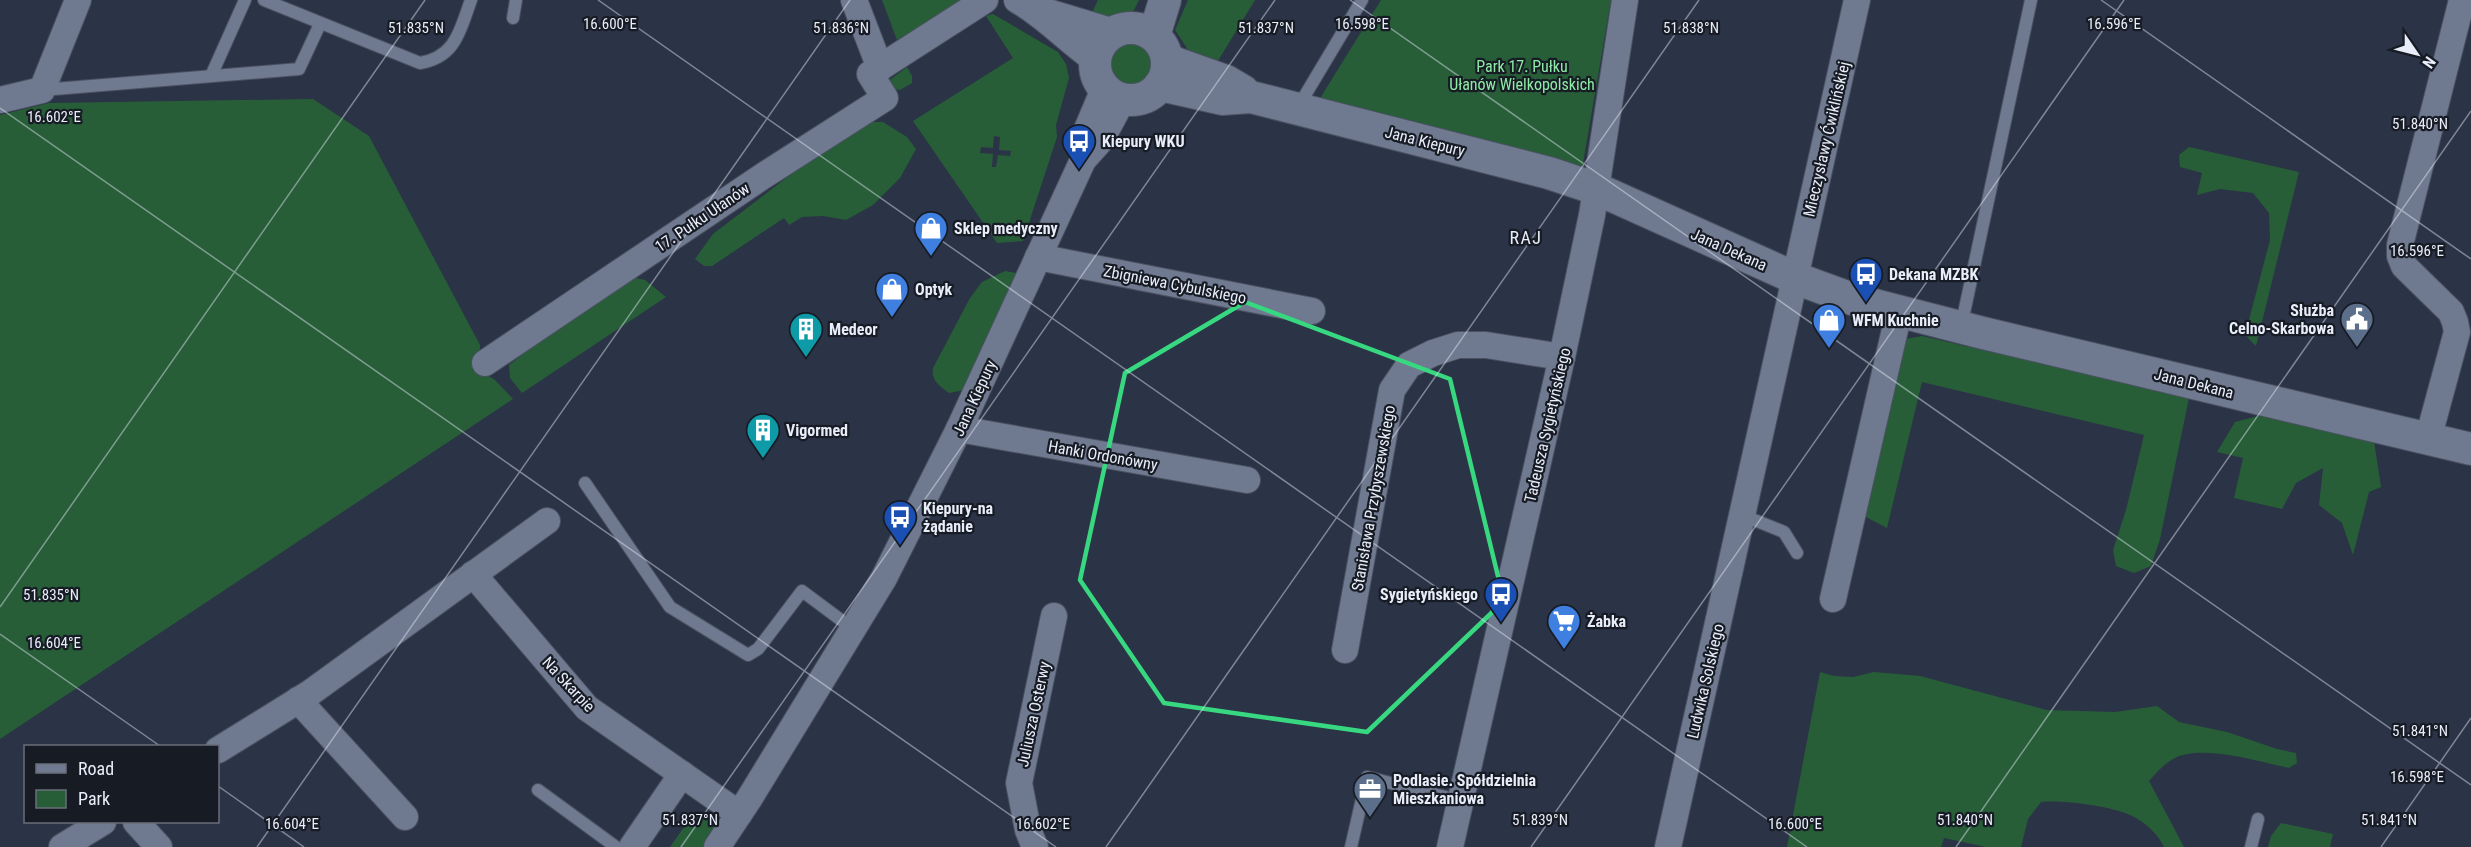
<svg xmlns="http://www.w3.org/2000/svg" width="2471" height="847" font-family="'Roboto Condensed',sans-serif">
<rect width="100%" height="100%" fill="#2b3346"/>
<!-- green -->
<g fill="#275e38" fill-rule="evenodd">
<path d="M882 0H963L897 40Z"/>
<path d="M1098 0H1139L1129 20C1116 17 1103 19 1090 17Z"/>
<path d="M1188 0H1255L1213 69 1194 59 1175 30Z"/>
<path d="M1381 0H1611L1582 169 1317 103Z"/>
<path d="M993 14 1058 52 1066 64 1069 78 1056 125 1057 137 1023 241 997 243 913 121 1013 58 986 16ZM994 136 1000 137 999 150 1011 151 1010 156 998 155 996 167H992L993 154 980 153 981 147 993 148Z"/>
<circle cx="1129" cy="65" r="23"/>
<path d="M907 67 912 76V83L900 90 895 89 887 82Z"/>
<path d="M313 99 369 136 480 345 479 370 495 380 513 399 0 739V115L49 103Z"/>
<path d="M859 122H883L907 137 916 149 900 178 873 205 846 220 823 216 802 217 789 225 784 218 712 266H704L695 259 713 234Z"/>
<path d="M2189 147 2299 172 2256 346 2245 335 2270 240 2269 213 2253 193 2220 189 2197 195 2202 173 2180 167 2179 155Z"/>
<path d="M1005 271 1016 273 1017 277 964 390 949 393C940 386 931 381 933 368L970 298 982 282Z"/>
<path d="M631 277 645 280 666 297 522 393 510 378 509 365 531 348 548 330Z"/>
<path d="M1922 336 2189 398 2160 539 2151 566 2134 573 2116 566 2113 550 2126 510 2144 435 1922 382 1887 528 1864 516 1905 339Z"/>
<path d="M2262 415 2374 441 2381 487 2369 492 2353 555 2342 523 2319 505 2323 468 2296 483 2282 509 2234 498 2243 458 2217 452 2235 422Z"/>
<path d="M1820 672 1834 676 1853 677 1874 672 1920 676 2047 710 2115 712 2157 706 2179 722 2227 732 2277 749 2296 753 2297 763 2289 768C2260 762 2200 743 2173 759 2164 764 2156 773 2149 781L2184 847H2164C2158 834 2144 821 2130 815 2109 806 2064 800 2041 802L2028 819 2021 847H1986L1944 838 1941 847H1787Z"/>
<path d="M701 815 709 816 715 832 708 847H670L689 820Z"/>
<path d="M2281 823 2333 834 2330 847H2268L2271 836Z"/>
</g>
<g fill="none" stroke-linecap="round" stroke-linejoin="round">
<defs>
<g id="service">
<path d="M264 0 420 63C456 57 460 30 471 0"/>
<path d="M513 18 516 0"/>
<path d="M211 76 245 0"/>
<path d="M42 90 299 69 320 24"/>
<path d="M1298 107 1362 0"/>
<path d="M1961 327 2031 0"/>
<path d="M585 483 670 607 748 655 758 649 802 591 853 629"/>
<path d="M1742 515 1784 532 1797 553"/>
<path d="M538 790 616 847"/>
<path d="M1351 847 1367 777 1461 801"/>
<path d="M2251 847 2258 819"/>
</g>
<g id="minor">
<path d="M854 0 880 68"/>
<path d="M1017 0C1045 16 1068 41 1095 60"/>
<path d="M1038 9 1114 32"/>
<path d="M0 100 42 90 78 0"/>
<path d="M1083 160 1085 134 1104 89"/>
<path d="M1038 257 1312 311"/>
<path d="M485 363 763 176 885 98 870 74 985 0"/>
<path d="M959 429 1247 480"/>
<path d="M2428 439 2457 332 2455 322 2451 312 2404 266 2400 256V245L2462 0"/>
<path d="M473 574 587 708 739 814"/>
<path d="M1833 599 1899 312"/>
<path d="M1345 650 1392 390 1409 365 1433 353 1458 345H1486L1562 357"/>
<path d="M298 700 405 817"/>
<path d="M218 750 310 693 547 521"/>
<path d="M136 822 159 847"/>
<path d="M62 847 103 822"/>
<path d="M632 847 682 774"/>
<path d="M717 847 749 799 884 578 959 429 1083 160 1101 140 1123 99"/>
<path d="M1035 847 1028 830 1019 783 1054 616"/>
<path d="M1450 847 1562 357 1592 215 1625 0"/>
<path d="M1668 847 1857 0"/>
</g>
<g id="tertiary">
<circle cx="1131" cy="64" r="36"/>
<path d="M1154 36 1165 0"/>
<path d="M1167 60 1226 81 1243 91"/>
<path d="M1160 85 1222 99 1251 97 1549 173 1597 189 1795 278 1855 300 1983 333 2471 449"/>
</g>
</defs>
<!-- service casing -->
<use href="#service" stroke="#4a5161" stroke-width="14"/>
<!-- minor casing -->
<use href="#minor" stroke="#4a5161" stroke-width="28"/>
<!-- tertiary casing -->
<use href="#tertiary" stroke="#4a5161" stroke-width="34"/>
<!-- service -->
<use href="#service" stroke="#6f798f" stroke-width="12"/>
<!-- minor -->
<use href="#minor" stroke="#6f798f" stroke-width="26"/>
<!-- tertiary -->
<use href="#tertiary" stroke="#6f798f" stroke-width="32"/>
</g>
<!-- marked area -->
<path fill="none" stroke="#37d880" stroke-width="4.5" stroke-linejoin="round" d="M1245 302 1450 379 1504 601 1367 732 1164 703 1080 580 1125 373Z"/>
<!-- ticks -->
<path fill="none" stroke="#e7edf9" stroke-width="1.5" stroke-opacity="0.45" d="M598 0 1807 847M1350 0 2471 785M2101 0 2471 259M0 108 1056 847M0 607 425 0M0 634 160 746M218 786 304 847M257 847 850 0M681 847 1275 0M1106 847 1699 0M1531 847 2124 0M1956 847 2471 111M2381 847 2471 718"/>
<!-- icons -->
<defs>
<symbol id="bus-pin" viewBox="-11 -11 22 30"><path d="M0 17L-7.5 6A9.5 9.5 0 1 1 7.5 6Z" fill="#1a4fb4" stroke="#171b24"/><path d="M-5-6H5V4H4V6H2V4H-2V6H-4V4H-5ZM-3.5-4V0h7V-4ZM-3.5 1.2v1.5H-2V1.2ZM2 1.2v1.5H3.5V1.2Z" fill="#fff"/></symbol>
<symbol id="shop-pin" viewBox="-11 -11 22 30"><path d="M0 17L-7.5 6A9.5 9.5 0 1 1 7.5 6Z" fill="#3f7fe0" stroke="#171b24"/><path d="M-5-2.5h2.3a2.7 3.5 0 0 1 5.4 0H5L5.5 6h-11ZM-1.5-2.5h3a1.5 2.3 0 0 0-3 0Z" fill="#fff"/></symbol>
<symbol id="civic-pin" viewBox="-11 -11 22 30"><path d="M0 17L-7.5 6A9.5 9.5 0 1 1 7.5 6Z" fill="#5c6f8a" stroke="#171b24"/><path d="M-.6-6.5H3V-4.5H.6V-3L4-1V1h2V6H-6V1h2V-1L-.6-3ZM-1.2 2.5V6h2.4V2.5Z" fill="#fff"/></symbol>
<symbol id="building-pin" viewBox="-11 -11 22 30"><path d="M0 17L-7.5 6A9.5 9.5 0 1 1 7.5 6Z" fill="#0f9aa8" stroke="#171b24"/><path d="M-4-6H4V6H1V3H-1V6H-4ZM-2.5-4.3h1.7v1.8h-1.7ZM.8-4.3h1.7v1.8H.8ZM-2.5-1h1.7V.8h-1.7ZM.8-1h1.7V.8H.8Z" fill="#fff"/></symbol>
<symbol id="supermarket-pin" viewBox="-11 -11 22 30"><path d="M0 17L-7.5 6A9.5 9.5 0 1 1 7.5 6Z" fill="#3f7fe0" stroke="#171b24"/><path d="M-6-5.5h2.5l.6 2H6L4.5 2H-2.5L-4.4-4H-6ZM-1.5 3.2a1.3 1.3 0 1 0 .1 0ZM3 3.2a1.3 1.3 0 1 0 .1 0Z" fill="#fff"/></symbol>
<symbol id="office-pin" viewBox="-11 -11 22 30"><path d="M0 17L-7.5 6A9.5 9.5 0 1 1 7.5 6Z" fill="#5c6f8a" stroke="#171b24"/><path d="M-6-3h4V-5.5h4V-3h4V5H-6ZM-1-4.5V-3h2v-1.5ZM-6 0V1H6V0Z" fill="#fff"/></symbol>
</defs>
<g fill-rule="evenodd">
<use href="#bus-pin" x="1060" y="122" width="38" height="52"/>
<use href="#shop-pin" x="912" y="209" width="38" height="52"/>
<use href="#bus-pin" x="1847" y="255" width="38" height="52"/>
<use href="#shop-pin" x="873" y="270" width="38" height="52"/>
<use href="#civic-pin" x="2338" y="300" width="38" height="52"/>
<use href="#shop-pin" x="1810" y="301" width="38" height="52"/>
<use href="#building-pin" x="787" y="310" width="38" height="52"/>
<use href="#building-pin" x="744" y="411" width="38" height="52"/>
<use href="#bus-pin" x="881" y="498" width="38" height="52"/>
<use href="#bus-pin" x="1482" y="575" width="38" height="52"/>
<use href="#supermarket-pin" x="1545" y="602" width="38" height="52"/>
<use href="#office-pin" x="1351" y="770" width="38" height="52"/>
</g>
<g text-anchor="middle" stroke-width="4.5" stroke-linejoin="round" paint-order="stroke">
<!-- park labels -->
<g font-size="16" fill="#8eeba6" stroke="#171b24">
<text x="1522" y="72">Park 17. Pułku<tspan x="1522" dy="18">Ułanów Wielkopolskich</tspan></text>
</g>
<!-- street labels -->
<g font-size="16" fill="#e7edf9" stroke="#171b24">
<text transform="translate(1826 139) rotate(-77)" y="6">Mieczysławy Ćwiklińskiej</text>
<text transform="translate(1425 141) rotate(14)" y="6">Jana Kiepury</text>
<text transform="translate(702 217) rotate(-34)" y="6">17. Pułku Ułanów</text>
<text transform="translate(1729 249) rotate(24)" y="6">Jana Dekana</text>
<text transform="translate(1175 284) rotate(11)" y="6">Zbigniewa Cybulskiego</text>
<text transform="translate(2194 383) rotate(14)" y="6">Jana Dekana</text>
<text transform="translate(974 398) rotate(-65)" y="6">Jana Kiepury</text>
<text transform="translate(1547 425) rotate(-77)" y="6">Tadeusza Sygietyńskiego</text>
<text transform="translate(1103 455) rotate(10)" y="6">Hanki Ordonówny</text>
<text transform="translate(1373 498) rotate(-80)" y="6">Stanisława Przybyszewskiego</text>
<text transform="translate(1705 681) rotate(-77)" y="6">Ludwika Solskiego</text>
<text transform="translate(569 684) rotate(47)" y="6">Na Skarpie</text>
<text transform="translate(1033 714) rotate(-78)" y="6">Juliusza Osterwy</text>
</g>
<!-- poi labels -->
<g font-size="16" font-weight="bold" fill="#e7edf9" stroke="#171b24" text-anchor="start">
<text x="1102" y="147">Kiepury WKU</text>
<text x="954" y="234">Sklep medyczny</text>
<text x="1889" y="280">Dekana MZBK</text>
<text x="915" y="295">Optyk</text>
<text x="2334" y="316" text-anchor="end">Służba<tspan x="2334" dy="18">Celno-Skarbowa</tspan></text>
<text x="1852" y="326">WFM Kuchnie</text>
<text x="829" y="335">Medeor</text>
<text x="786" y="436">Vigormed</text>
<text x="923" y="514">Kiepury-na<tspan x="923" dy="18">żądanie</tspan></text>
<text x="1478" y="600" text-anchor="end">Sygietyńskiego</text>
<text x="1587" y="627">Żabka</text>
<text x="1393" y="786">Podlasie. Spółdzielnia<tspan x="1393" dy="18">Mieszkaniowa</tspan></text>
</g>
<!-- neighbourhood labels -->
<g font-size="18" letter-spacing="1.5" fill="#e7edf9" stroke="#171b24">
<text x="1526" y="244">RAJ</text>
</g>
</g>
<g font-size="15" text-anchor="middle" fill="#e7edf9" stroke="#171b24" stroke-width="4.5" stroke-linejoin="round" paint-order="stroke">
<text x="610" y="29">16.600°E</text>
<text x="1362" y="29">16.598°E</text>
<text x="2114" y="29">16.596°E</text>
<text x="416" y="33">51.835°N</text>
<text x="841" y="33">51.836°N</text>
<text x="1266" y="33">51.837°N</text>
<text x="1691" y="33">51.838°N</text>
<text x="54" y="122">16.602°E</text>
<text x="2420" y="129">51.840°N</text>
<text x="2417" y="256">16.596°E</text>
<text x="51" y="600">51.835°N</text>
<text x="54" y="648">16.604°E</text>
<text x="2420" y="736">51.841°N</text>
<text x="2417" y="782">16.598°E</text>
<text x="690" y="825">51.837°N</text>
<text x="1540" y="825">51.839°N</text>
<text x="1965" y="825">51.840°N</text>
<text x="2389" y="825">51.841°N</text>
<text x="292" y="829">16.604°E</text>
<text x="1043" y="829">16.602°E</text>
<text x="1795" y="829">16.600°E</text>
</g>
<!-- legend -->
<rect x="24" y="745" width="195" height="78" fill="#171b24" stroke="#6a6f79" stroke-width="1.5"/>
<rect x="36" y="764" width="30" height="9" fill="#6f798f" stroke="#6a6f79" stroke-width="1.5"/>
<text x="78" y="775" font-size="18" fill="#e7edf9">Road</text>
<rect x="36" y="790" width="30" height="18" fill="#275e38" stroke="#6a6f79" stroke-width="1.5"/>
<text x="78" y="805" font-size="18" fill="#e7edf9">Park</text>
<!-- north arrow -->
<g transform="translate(2417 54) rotate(125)" stroke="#171b24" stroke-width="4.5" paint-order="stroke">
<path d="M0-4.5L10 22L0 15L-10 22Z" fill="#e7edf9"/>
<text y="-9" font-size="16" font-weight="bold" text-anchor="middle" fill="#e7edf9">N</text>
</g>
</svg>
